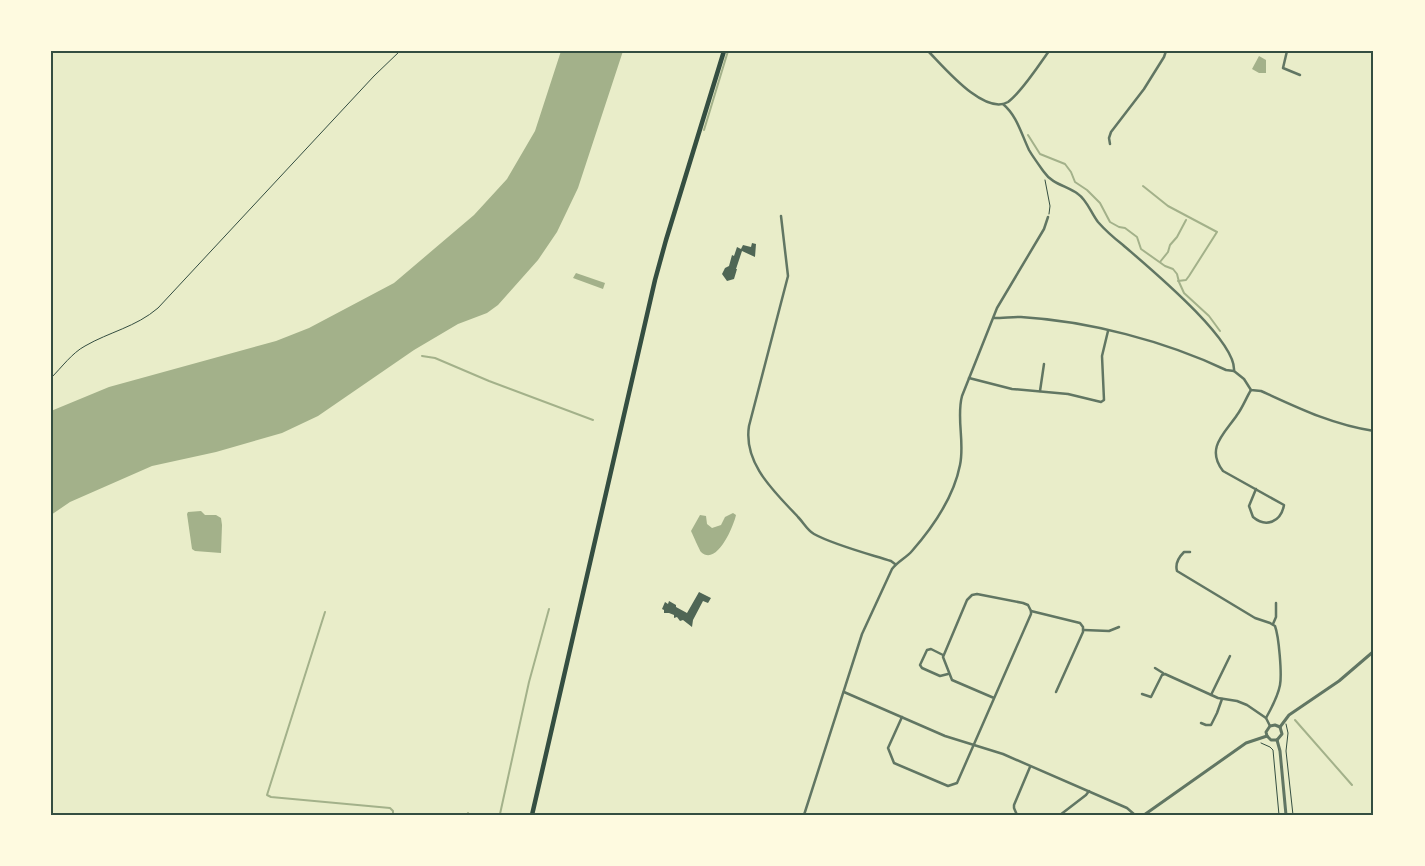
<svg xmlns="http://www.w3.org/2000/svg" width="1425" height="866" font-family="'Fira Sans Condensed',sans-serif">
<rect width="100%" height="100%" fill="#e9edc9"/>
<!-- water -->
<g fill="#a3b18a">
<path d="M561 51H623L578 188 557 232 538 260 498 305 487 313 458 324 414 350 318 416 282 433 216 452 152 466 70 502 51 515V411L109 387 276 341 309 328 394 283 474 215 507 179 535 131Z"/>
<path d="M1259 56 1266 60V73H1259L1252 69Z"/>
<path d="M576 273 605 283 603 289 573 278Z"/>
<path d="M201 511 205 515H216L221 518 222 525 221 553 195 551 192 549 187 514 188 512Z"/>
<path d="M733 513 736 515C734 525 717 567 701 552 700 551 692 533 691 531L700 515 706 516 707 524 712 528 721 525 725 517Z"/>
</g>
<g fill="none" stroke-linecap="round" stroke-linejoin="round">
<!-- stream -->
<g stroke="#a3b18a" stroke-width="2">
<path d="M704 130 728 51"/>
<path d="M1028 135 1040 154 1065 164 1071 172 1075 182 1087 190 1100 203 1110 222 1119 227 1125 228 1137 237 1141 249 1165 266 1173 269 1177 274 1179 282 1184 293 1209 316 1220 331"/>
<path d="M1143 186 1168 206 1217 232 1189 276 1186 280 1178 281"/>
<path d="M1160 262 1168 252 1170 245 1177 237 1186 220"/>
<path d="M422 356 435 358 489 381 593 420"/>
<path d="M325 612 267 795 271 797 390 808 393 811V815"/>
<path d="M1295 720 1352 785"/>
<path d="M500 814 529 682 549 609"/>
<path d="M468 815V813"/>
</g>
</g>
<!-- building -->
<g fill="#4f6655">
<path d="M752 243 756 244 755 257 742 251 736 269H737L734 279 727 281 722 274 725 268 729 266 732 255 734 256 737 247 741 249 743 245 751 247Z"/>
<path d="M699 592 711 598 708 603 703 601 693 620 692 627 683 620 680 621 677 617 674 618V615L669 613H664V610L662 609 665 602 668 604 669 601 676 605V607L687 613Z"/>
</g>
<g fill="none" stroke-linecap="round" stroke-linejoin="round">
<!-- path -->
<g stroke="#344e41" stroke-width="1">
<path d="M1045 180 1050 206 1049 214"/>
<path d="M51 378C62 367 72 353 85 346 109 332 136 327 158 308L374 76 400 51"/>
<path d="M1286 724 1288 733 1286 751 1293 815"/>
<path d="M1261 743 1270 747 1273 750 1279 815"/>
</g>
<!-- minor -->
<g stroke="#617663" stroke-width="2.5">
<path d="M928 51C943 66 984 116 1008 102 1021 93 1039 65 1049 51"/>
<path d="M1287 51 1283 68 1300 75"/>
<path d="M1003 104C1017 116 1021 133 1029 150 1033 157 1039 165 1044 172 1052 184 1067 186 1078 194 1087 200 1091 213 1098 222 1105 230 1114 238 1123 245 1147 266 1237 340 1234 371L1244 379 1251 390 1261 391C1298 408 1333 425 1374 431"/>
<path d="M1110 144 1109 138 1111 132 1144 89 1164 57 1166 51"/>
<path d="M781 216 788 276 749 426C743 464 775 492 798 517 804 523 807 530 814 534 834 545 869 554 891 561L895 564"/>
<path d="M994 318C1003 318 1012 317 1021 317 1088 321 1165 341 1226 370L1234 371"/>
<path d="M969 378 1012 389 1068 394 1101 402 1104 400 1102 356 1108 331"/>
<path d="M1251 390C1246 398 1243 407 1237 415 1225 433 1205 448 1223 471L1284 505C1281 522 1266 528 1253 517L1249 506 1256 489"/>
<path d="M1040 391 1044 364"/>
<path d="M1190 552H1184C1179 557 1175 564 1177 571L1255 618 1270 623 1275 626C1279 637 1282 674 1280 685 1278 696 1271 709 1266 718"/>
<path d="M1031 611 1080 623 1083 627V632L1056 692"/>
<path d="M1273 624 1276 617V603"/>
<path d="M1084 630 1109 631 1119 627"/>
<path d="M943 655 931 649 927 650 920 665 922 668 940 676 948 674"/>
<path d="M1155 668 1163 673"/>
<path d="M844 692 945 736 1003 754 1127 808 1135 815"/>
<path d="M1142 694 1151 697 1162 675 1165 674 1218 698 1237 701 1247 705 1266 718 1270 726"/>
<path d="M1211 695 1230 656"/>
<path d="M902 717 888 748 894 763 948 786 957 783 1031 614V611L1028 605 1023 603 977 594 972 595 967 600 943 657 952 680 994 698"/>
<path d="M1201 723 1206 725H1211L1217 713 1222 699"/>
<path d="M804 815 862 634 892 569C898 561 906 558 912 551 933 527 954 496 960 465 965 442 956 418 962 396L997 308 1044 229 1048 217"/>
<path d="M1017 815 1014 808V805L1030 767"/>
<path d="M1060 815 1086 795 1089 791"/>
</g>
<!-- tertiary -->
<g stroke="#617663" stroke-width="3">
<path d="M1280 727 1289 715 1339 681 1374 651"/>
<path d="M1267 736 1266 732 1270 726 1275 725 1280 727"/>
<path d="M1267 736 1271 740H1277"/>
<path d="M1277 740 1280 751 1286 815"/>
<path d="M1277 740 1282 734 1280 727"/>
<path d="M1144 815 1246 743 1267 736"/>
</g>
<!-- primary -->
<path stroke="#344e41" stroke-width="4.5" d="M532 815 655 280 666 240 724 51"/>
</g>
<!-- border -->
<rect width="1425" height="866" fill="none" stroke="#fefae0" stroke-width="105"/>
<rect x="52" y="52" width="1320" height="762" fill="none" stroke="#344e41" stroke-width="2"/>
</svg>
